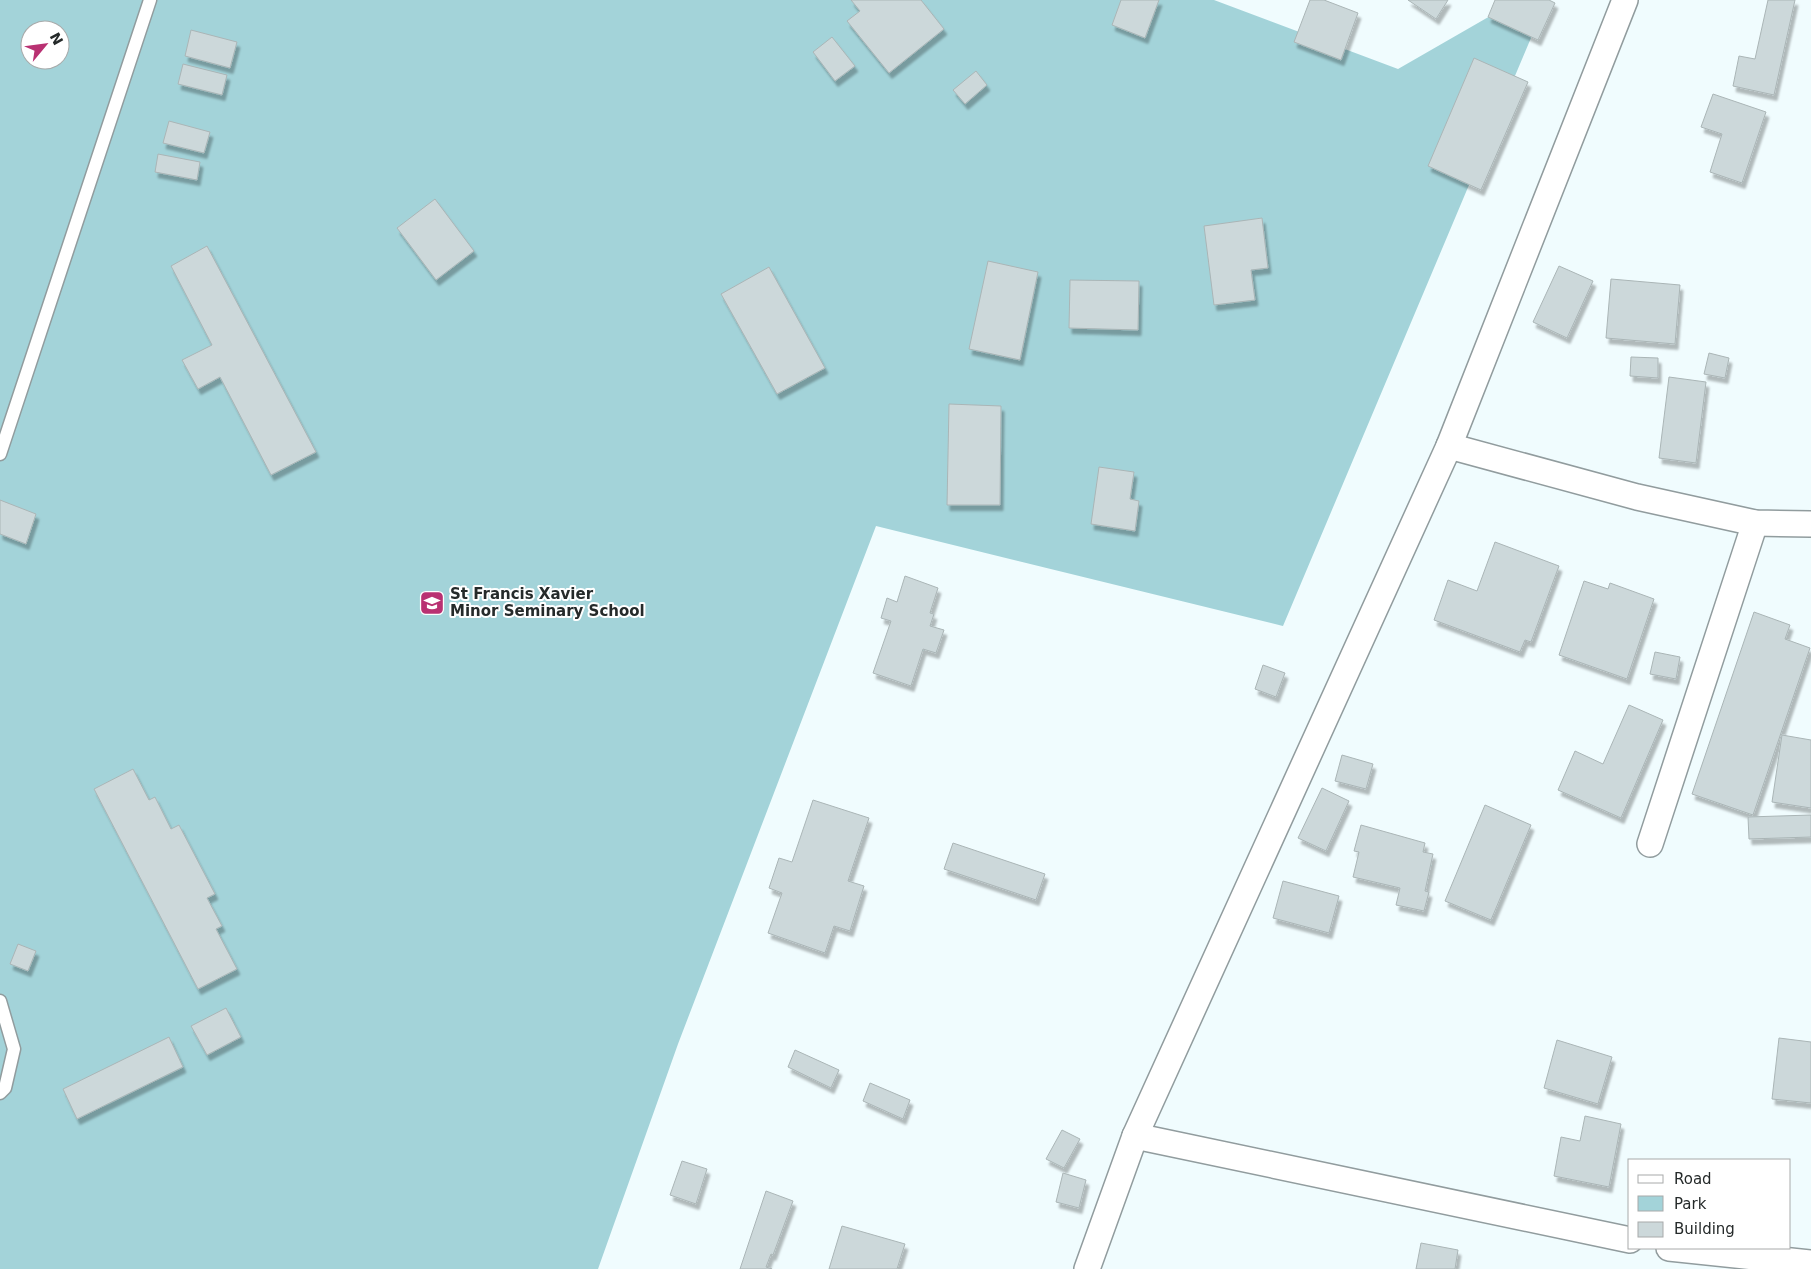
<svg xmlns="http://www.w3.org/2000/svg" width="1811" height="1269" font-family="'DejaVu Sans',sans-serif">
<defs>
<filter id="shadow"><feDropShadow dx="3" dy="5.5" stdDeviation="1" flood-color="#0004"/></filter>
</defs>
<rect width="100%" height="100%" fill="#f0fcfe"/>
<!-- green -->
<path fill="#a3d3d9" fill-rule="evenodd" d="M0 0H1214L1398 69 1518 0H1547L1283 626 876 526 678 1044 598 1269H0ZM30 30H60V60H30Z"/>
<!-- building -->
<g fill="#ccd8da" stroke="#aab5b6" filter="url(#shadow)">
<path d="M851 0H921L944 29 889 73 847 21 860 11Z"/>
<path d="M1121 0H1159L1145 38 1112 25Z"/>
<path d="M1310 0H1324L1358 13 1341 60 1294 42Z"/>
<path d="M1408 0H1448L1436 19Z"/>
<path d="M1495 0H1549L1555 3 1538 40 1488 17Z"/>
<path d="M1768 0H1795L1774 95 1733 86 1739 56 1755 59Z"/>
<path d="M191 30 237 42 230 68 185 56Z"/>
<path d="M832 37 855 66 835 81 813 52Z"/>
<path d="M1474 58 1528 82 1481 190 1428 166Z"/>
<path d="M183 64 227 75 222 95 178 84Z"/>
<path d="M976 71 987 85 965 104 953 90Z"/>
<path d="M1713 94 1766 112 1742 183 1710 172 1722 134 1701 127Z"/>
<path d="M169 121 210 132 204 153 163 143Z"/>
<path d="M158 154 200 162 197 180 155 172Z"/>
<path d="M435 199 474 251 436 280 397 228Z"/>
<path d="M1262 218 1268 268 1251 270 1255 300 1214 305 1204 226Z"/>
<path d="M207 246 316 452 271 475 220 377 198 389 182 360 212 345 171 266Z"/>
<path d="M988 261 1038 272 1020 360 969 349Z"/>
<path d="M1559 266 1593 281 1567 338 1533 322Z"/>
<path d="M769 267 825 368 777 394 721 294Z"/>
<path d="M1611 279 1680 285 1675 344 1606 338Z"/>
<path d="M1070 280 1139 281 1138 330 1069 328Z"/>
<path d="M1709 353 1729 358 1725 378 1704 374Z"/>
<path d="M1631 357 1658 358V378L1630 376Z"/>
<path d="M1669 377 1706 382 1696 463 1659 458Z"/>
<path d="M949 404 1001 406 1000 505H947Z"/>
<path d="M1099 467 1134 472 1130 499 1139 501 1135 531 1091 524Z"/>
<path d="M0 500 36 514 26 544 0 534Z"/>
<path d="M1495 542 1559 566 1531 642 1525 640 1520 652 1434 620 1448 580 1477 591Z"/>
<path d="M905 576 938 588 930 613 934 614 930 626 944 630 936 653 923 649 911 686 873 673 891 621 881 618 887 598 897 602Z"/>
<path d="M1584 581 1608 589 1610 583 1654 599 1627 679 1559 655Z"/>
<path d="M1754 612 1790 625 1785 639 1810 648 1753 815 1692 794Z"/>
<path d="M1655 652 1680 657 1676 679 1650 674Z"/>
<path d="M1263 665 1285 673 1276 697 1255 689Z"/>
<path d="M1629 705 1663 720 1621 818 1558 790 1575 751 1603 764Z"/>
<path d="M1782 735 1811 740V808L1772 802Z"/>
<path d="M1342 755 1373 764 1366 789 1335 781Z"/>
<path d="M133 769 149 800 155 797 171 829 179 825 215 894 207 898 222 926 216 929 237 969 198 989 94 789Z"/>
<path d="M1322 788 1349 801 1326 851 1298 838Z"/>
<path d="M813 800 869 818 848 881 864 886 850 931 834 926 825 953 768 933 782 893 769 888 779 858 792 862Z"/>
<path d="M1485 805 1531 825 1491 920 1445 901Z"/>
<path d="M1811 815V837L1749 839 1748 817Z"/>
<path d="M1361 825 1425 843 1423 852 1433 854 1425 891 1429 892 1424 911 1396 905 1400 888 1353 877 1359 852 1354 851Z"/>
<path d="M953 843 1045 874 1036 900 944 869Z"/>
<path d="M1283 881 1339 896 1329 933 1273 918Z"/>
<path d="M18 944 36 951 28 971 10 964Z"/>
<path d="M226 1008 241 1037 207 1055 191 1026Z"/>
<path d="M169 1037 183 1067 77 1119 63 1089Z"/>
<path d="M1779 1038 1811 1042V1103L1772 1099Z"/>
<path d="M1557 1040 1612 1057 1598 1104 1544 1088Z"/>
<path d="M795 1050 839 1070 831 1088 788 1067Z"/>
<path d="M870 1083 910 1100 903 1119 863 1101Z"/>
<path d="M1585 1116 1621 1124 1609 1187 1554 1176 1561 1137 1580 1141Z"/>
<path d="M1062 1130 1080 1139 1064 1168 1046 1159Z"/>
<path d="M682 1161 707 1169 696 1204 670 1195Z"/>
<path d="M1063 1173 1086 1180 1079 1208 1056 1202Z"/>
<path d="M766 1191 793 1201 773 1255 771 1254 766 1267 772 1269H740Z"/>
<path d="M842 1226 905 1244 897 1269H829Z"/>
<path d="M1421 1243 1458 1250 1455 1269H1416Z"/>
</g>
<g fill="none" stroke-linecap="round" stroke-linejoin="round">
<defs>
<g id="service">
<path d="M0 454 150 0"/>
<path d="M0 1001 14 1049 5 1088 0 1093"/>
</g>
<g id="minor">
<path d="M1449 446 1637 497 1755 523 1811 524"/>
<path d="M1650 844 1755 523"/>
<path d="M1135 1136 1630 1240"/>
<path d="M1669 1248 1811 1263"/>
<path d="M1087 1269 1135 1136 1449 446 1625 0"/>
</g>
</defs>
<!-- service casing -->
<use href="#service" stroke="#919c9e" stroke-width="15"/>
<!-- minor casing -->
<use href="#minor" stroke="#919c9e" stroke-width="28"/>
<!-- service -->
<use href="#service" stroke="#fff" stroke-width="12"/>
<!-- minor -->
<use href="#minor" stroke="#fff" stroke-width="25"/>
</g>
<!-- icons -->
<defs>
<symbol id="school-square" viewBox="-11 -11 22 22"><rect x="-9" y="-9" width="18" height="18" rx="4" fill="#b93172" stroke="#fff"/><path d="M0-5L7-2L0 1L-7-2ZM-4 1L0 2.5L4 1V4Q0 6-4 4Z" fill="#fff"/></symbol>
</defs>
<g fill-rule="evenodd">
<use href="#school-square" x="418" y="589" width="28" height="28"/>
</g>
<g text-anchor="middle" stroke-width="4" stroke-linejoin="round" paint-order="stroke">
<!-- poi labels -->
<g font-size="15" font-weight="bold" fill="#252a2a" stroke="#fff" text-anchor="start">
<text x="450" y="599">St Francis Xavier<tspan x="450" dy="17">Minor Seminary School</tspan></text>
</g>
</g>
<!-- legend -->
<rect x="1628" y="1159" width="162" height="90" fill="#ffffff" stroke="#a8aaaa"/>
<rect x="1638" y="1175" width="25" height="8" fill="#ffffff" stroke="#a8aaaa"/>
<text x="1674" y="1184" font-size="15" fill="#252a2a">Road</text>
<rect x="1638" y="1196" width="25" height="15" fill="#a3d3d9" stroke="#a8aaaa"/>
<text x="1674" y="1209" font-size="15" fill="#252a2a">Park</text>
<rect x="1638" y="1222" width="25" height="15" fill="#ccd8da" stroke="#a8aaaa"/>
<text x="1674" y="1234" font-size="15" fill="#252a2a">Building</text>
<!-- north arrow -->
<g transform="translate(45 45) rotate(61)"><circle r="24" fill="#ffffff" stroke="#a8aaaa"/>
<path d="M0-4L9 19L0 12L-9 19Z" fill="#b93172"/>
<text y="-8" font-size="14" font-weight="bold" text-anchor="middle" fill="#252a2a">N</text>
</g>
</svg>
